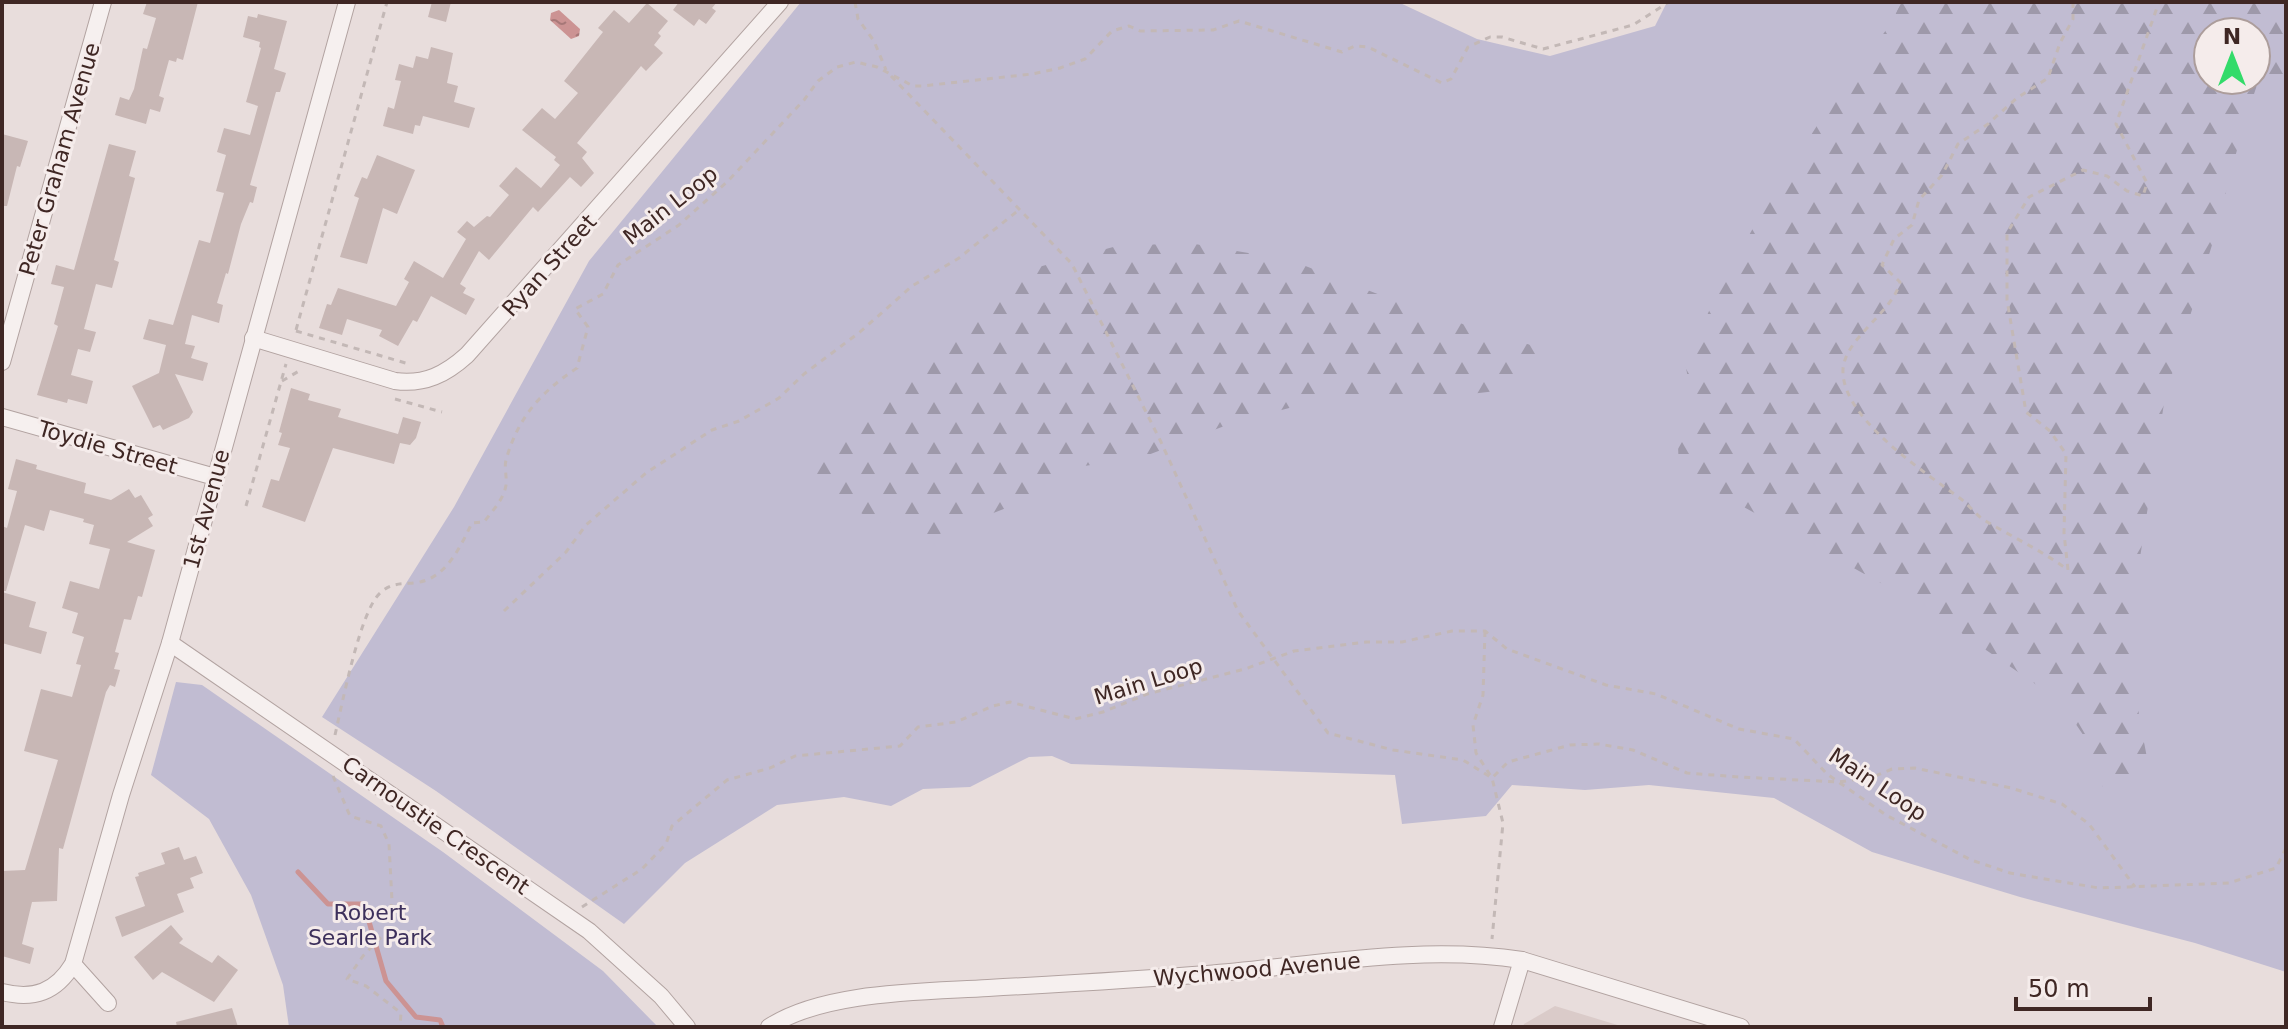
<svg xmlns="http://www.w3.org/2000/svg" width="2288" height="1029" font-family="'DejaVu Sans',sans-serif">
<defs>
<pattern id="forest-firs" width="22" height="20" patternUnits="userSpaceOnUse" patternTransform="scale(2)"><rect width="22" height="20" fill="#c1bcd2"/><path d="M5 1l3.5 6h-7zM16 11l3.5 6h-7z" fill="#9e99aa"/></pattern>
<pattern id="water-ripples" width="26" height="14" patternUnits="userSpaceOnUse" patternTransform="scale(2)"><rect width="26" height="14" fill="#cc9393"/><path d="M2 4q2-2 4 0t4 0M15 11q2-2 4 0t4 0" fill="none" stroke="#a77878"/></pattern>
</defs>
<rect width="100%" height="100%" fill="#e8dddc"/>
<!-- built -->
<path fill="#dacbc9" d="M1555 1006 1624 1027H1523L1524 1024Z"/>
<!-- green -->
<g fill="#c1bcd2" fill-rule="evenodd">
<path d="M801 2H1398L1477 39 1550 56 1655 26 1667 2H2286V972L2195 943 2020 897 1872 852 1774 798 1649 785 1585 790 1512 785 1486 816 1402 824 1395 775 1071 764 1052 756 1029 757 970 787 923 789 891 806 844 797 777 805 685 863 624 924 436 791 322 717 454 507 589 261ZM2208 32H2256V80H2208Z"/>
<path d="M176 682 202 685 443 852 603 971 658 1027H289L283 985 251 895 209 819 151 775Z"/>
</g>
<!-- forest -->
<g fill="url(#forest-firs)" fill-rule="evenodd">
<path d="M1901 2H2286V76L2259 79 2243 127 2212 245 2165 397 2130 622 2139 716 2148 763 2125 787H2103L2088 742 2060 701 1922 606 1679 471 1678 445 1694 408 1685 363 1721 285 1761 214 1825 113 1892 22ZM2208 32H2256V80H2208Z"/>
<path d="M1189 243 1290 260 1424 312 1534 346 1541 372 1505 390 1453 396 1343 394 1235 422 1140 458 1070 468 1019 503 932 537 915 526 871 519 817 487 804 462 841 425 914 362 1031 269 1117 246Z"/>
</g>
<!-- water -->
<path fill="url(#water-ripples)" d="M559 10 580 29 579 36 571 39 550 20 551 13Z"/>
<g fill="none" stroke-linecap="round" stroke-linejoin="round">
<!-- stream -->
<path stroke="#cc9393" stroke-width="5" d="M298 872 328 904H364L386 981 416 1017 440 1020 443 1027"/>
</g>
<!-- building -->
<g fill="#c8b7b5">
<path d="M147 2H198L183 60 177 58 176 62 169 60 159 96 164 98 160 112 150 109 146 124 115 115 120 97 129 100 134 89 143 48 147 49 156 18 143 14Z"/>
<path d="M432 2H451L446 22 428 17Z"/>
<path d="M679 2H717L712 8 716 11 706 24 699 19 694 26 673 10Z"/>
<path d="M647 3 668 21 658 33 661 36 654 45 663 53 646 71 641 66 577 143 587 152 582 158 594 173 581 187 570 177 538 212 533 207 489 260 479 251 460 284 466 288 463 293 475 299 466 315 431 296 417 322 413 320 398 346 379 336 382 330 347 319 342 335 319 328 327 304 331 305 338 288 396 306 409 282 404 279 414 261 443 278 466 239 457 232 467 221 474 227 487 216 490 217 509 195 499 186 516 167 541 188 560 165 554 160 556 157 522 130 542 108 555 119 578 93 564 81 603 32 598 28 614 10 629 23Z"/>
<path d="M258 14 287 21 274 69 286 73 280 92H276L250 185 257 187 253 203 250 202 241 224 228 274 226 273 217 303 223 305 219 323 192 315 185 344 195 346 191 358 208 363 203 381 175 374 193 412 189 418 163 430 160 425 153 428 132 386 159 373 166 345 143 339 149 319 173 325 199 240 210 243 224 193 216 191 226 155 217 152 224 128 250 135 258 106 246 102 261 48 259 47 260 42 243 37 248 16 257 18Z"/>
<path d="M431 47 453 53 447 83 458 86 454 102 475 108 469 128 423 116 420 126 415 125 413 134 383 126 388 107 394 109 401 81 395 80 399 64 413 68 416 56 428 59Z"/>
<path d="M2 134 28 141 20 167 17 166 7 206H2Z"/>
<path d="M109 144 136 151 129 176 135 178 114 260 119 262 112 288 96 284 84 329 96 332 90 352 78 349 71 375 93 381 87 404 68 399 67 403 37 395 58 326 54 324 64 287 51 284 56 265 74 270Z"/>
<path d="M377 155 415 170 397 214 383 208 367 264 340 257 359 198 354 196 362 177 367 179Z"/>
<path d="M291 388 310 394 308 400 341 409 338 417 398 434 403 417 421 422 416 438 410 445 400 443 394 464 333 448 305 522 262 507 271 479 279 481 290 448 278 445 282 433 279 432Z"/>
<path d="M16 459 37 465 36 469 86 483 84 493 111 500 129 489 135 498 141 495 153 515 148 518 153 526 127 542 155 550 142 597 138 596 131 620 124 619 115 652 119 653 114 669 120 670 115 687 110 685 106 692 63 849 59 848 57 901 32 902 22 944 34 948 30 964 2 956V871L25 870 58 760 24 751 41 689 72 697 81 665 76 664 84 637 72 633 78 613 62 608 70 581 99 589 110 549 89 544 94 525 83 522 84 519 50 510 44 531 25 525 6 591H2V526L7 528 17 491 8 489Z"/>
<path d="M2 592 36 602 29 627 47 632 41 654 2 643Z"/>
<path d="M179 847 184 860 196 856 203 873 190 878 194 888 177 894 184 912 122 937 115 917 145 906 135 877 139 876 138 873 165 864 161 853Z"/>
<path d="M171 925 183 939 179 943 212 963 218 955 238 970 214 1002 162 972 153 980 134 957Z"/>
<path d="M232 1008 238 1027H177L176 1022Z"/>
</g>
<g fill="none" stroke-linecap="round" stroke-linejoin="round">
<defs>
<g id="street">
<path d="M253 338 395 381C425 385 446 374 467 355L780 2"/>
<path d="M2 362 103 2"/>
<path d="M2 417 215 477"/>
<path d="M170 643 589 931 661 996 687 1027"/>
<path d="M73 964 108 1003"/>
<path d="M2 992C34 1000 56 992 73 964L121 795 170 643 347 2"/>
<path d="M769 1027C824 991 923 992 988 988 1061 984 1134 980 1207 974 1311 966 1418 944 1522 960L1741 1027"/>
<path d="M1502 1027 1522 960"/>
</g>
</defs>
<!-- street casing -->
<use href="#street" stroke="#b2a3a1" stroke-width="18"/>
<!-- path -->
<g stroke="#c3b8b6" stroke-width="3" stroke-dasharray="6 6" stroke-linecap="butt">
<path d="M855 2 858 19 874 41 886 70"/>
<path d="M2073 2V19L2060 43 2048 78 2017 98 1988 124 1958 144 1942 175 1919 200 1912 225 1894 239 1882 265 1900 282C1893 313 1841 340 1843 373 1845 421 1926 473 1961 499 1969 505 1975 514 1984 520 2012 537 2041 550 2068 570L2064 533 2066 454 2050 431 2026 412 2007 300V233L2029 197 2083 170 2107 176 2127 191 2143 196 2147 183 2116 124 2159 2"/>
<path d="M891 76 1072 264 1161 442 1238 611 1328 733 1393 750 1463 760 1492 778 1503 823 1492 939"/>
<path d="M296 330 387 2"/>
<path d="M296 331 409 364"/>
<path d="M282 381 299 371"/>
<path d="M395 399 442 412"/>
<path d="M246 506 286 364"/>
<path d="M504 611 566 552 586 525 646 473 712 430 739 421 779 398 804 374 860 332 912 286 959 258 1020 209"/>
<path d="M1485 631 1483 695 1473 725 1476 753 1492 778 1508 762 1570 745 1599 744 1633 750 1687 773 1739 777 1839 782 1873 777 1892 769 1915 768 2011 788 2062 804 2089 824 2135 887"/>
<path d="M335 735C342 705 360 611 380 593 391 583 400 584 414 583 446 580 460 547 472 523L484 522C493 510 504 499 506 485 507 476 504 468 506 460 518 417 541 392 577 368L588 327 575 309 603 294 618 265 679 225 728 181 804 100 818 81 837 67 856 62 877 67 913 86H922L1032 74 1060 68 1085 59 1112 31 1129 26 1140 31 1213 30 1239 21 1342 52 1355 46 1368 47 1442 83 1451 79 1468 47 1490 37H1502L1543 49 1633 25 1669 2"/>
<path d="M333 776 350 816 381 826 389 844 392 901 387 931 363 956 347 979 366 986 401 1013 400 1027"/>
<path d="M582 907 642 869 666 844 672 826 727 780 770 768 795 756 900 746 918 727 956 722 993 706 1010 702 1075 719 1103 712 1147 694 1245 669 1294 651 1367 642H1402L1452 631H1485L1507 649 1606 685 1656 694 1739 729 1794 739 1827 774 1886 815 1971 860 2010 873 2099 888 2229 883 2276 868 2286 848"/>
</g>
<!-- street -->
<use href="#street" stroke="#f6f0ef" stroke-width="16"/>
</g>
<g text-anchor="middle" stroke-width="6" stroke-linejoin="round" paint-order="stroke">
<!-- street labels -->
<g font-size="22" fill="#3f2724" stroke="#f5eceb">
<text transform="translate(59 159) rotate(-74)" y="8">Peter Graham Avenue</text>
<text transform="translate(670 205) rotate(-38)" y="8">Main Loop</text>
<text transform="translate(549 265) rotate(-48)" y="8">Ryan Street</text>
<text transform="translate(108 447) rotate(16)" y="8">Toydie Street</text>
<text transform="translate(206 509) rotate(-75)" y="8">1st Avenue</text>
<text transform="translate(1148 681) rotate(-17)" y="8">Main Loop</text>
<text transform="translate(1878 784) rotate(34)" y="8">Main Loop</text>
<text transform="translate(436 825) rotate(35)" y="8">Carnoustie Crescent</text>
<text transform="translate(1257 969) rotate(-5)" y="8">Wychwood Avenue</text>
</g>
<!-- park labels -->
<g font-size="22" fill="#3d305c" stroke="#f5eceb">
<text x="370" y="920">Robert<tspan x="370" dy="25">Searle Park</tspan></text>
</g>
</g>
<!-- border -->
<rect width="2288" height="1029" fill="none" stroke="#3f2724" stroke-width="8"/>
<!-- north arrow -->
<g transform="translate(2232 56)"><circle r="38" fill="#f5eceb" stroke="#ac9d9b" stroke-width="2"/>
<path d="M0-6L14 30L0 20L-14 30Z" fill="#33db6a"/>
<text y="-12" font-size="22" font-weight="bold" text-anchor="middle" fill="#3f2724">N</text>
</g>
<!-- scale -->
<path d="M2016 997v12h134v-12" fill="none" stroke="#3f2724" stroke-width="4"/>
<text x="2028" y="997" font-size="24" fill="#3f2724" stroke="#f5eceb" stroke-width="6" paint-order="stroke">50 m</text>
</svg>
